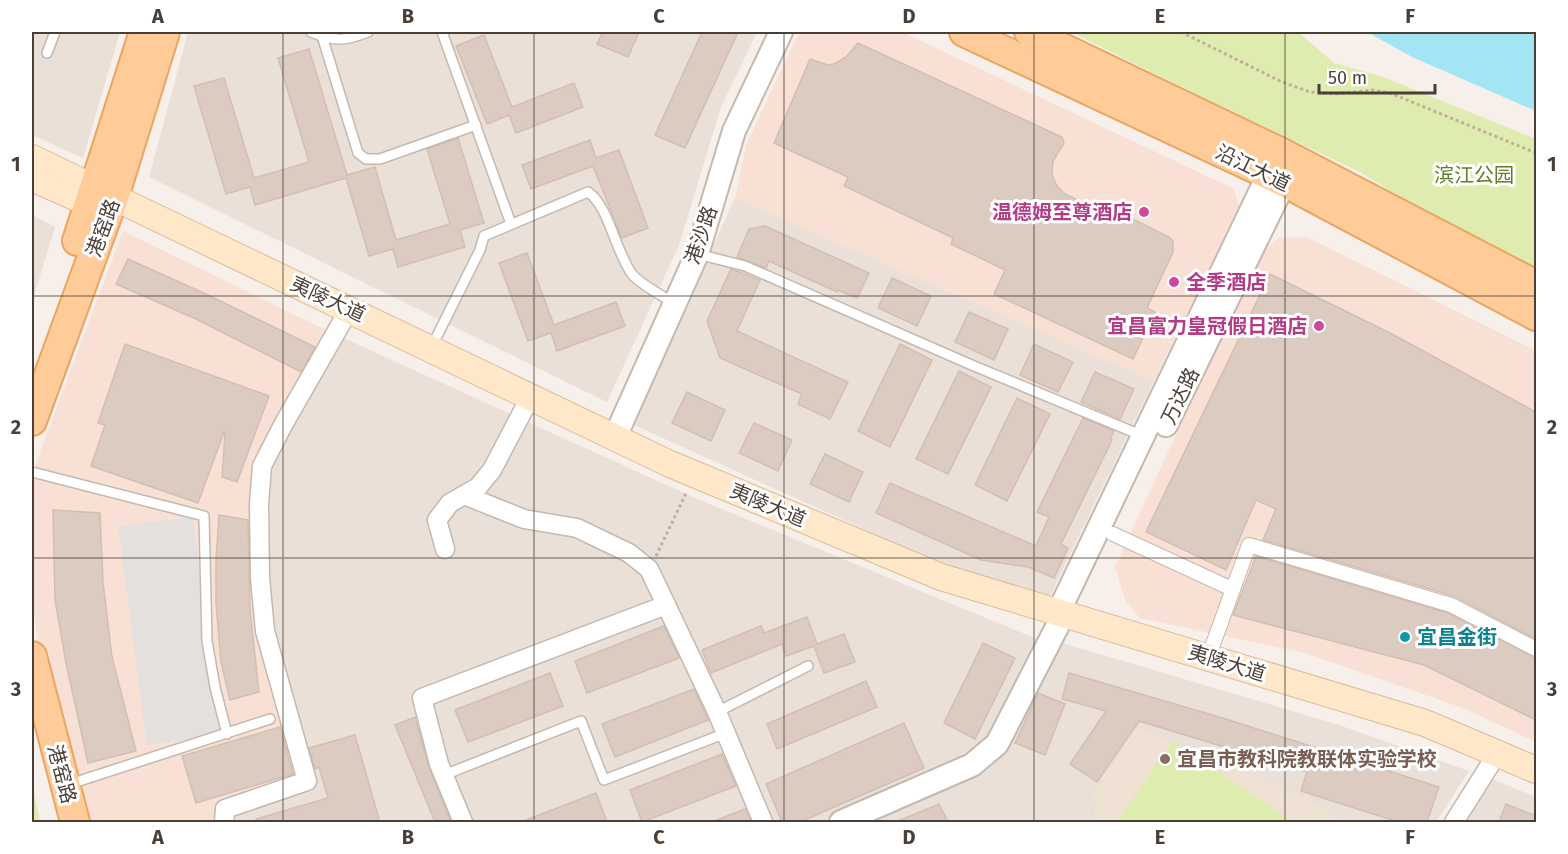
<svg xmlns="http://www.w3.org/2000/svg" width="1568" height="854" font-family="'Fira Sans','Noto Sans SC',sans-serif">
<rect width="100%" height="100%" fill="#f6efea"/>
<!-- residential -->
<g fill="#eae0d7">
<path d="M32 32H120L83 158 32 135Z"/>
<path d="M188 32H757L721 107 679 245 607 402 149 177Z"/>
<path d="M735 198 1154 381 1049 598 945 566 632 424Z"/>
<path d="M32 215 55 227 32 302Z"/>
<path d="M328 331 695 498 1037 639 995 725 975 754 821 822H236L233 814 287 689 248 510 259 451Z"/>
<path d="M1062 643 1336 724 1469 771 1436 822H1345L1293 792 1094 790 1096 822H868L962 782 1007 750Z"/>
<path d="M1492 779 1536 797V822H1463Z"/>
</g>
<!-- commercial -->
<g fill="#f8e1d4">
<path d="M799 32H902L1234 189 1239 205 1154 381 735 198 747 143Z"/>
<path d="M123 231 328 331 259 451 248 510 287 689 314 785 233 814 236 822H88L37 636 32 598V495L36 463Z"/>
<path d="M1307 237 1536 351V742L1463 708 1305 653 1140 618 1125 600 1115 567 1258 257 1278 238Z"/>
</g>
<!-- education -->
<path fill="#efe1d3" d="M1137 728 1293 792 1345 822H1096L1094 790Z"/>
<!-- green -->
<g fill="#deecb0">
<path d="M1071 32H1298L1334 63 1383 77 1536 139V269L1433 218 1362 173 1206 99Z"/>
<path d="M1173 741 1293 822H1116Z"/>
<path d="M32 782 40 822H32Z"/>
</g>
<!-- parking -->
<path fill="#e4e0de" d="M193 517 221 735 147 745 118 526Z"/>
<!-- water -->
<path fill="#a3e5f5" d="M1367 32H1536V111L1412 57Z"/>
<!-- building -->
<g fill="#dbcbc1" stroke="#d3bfb1" stroke-width="1.5">
<path d="M603 32H639L628 57 597 44Z"/>
<path d="M702 32H738L685 148 655 135Z"/>
<path d="M484 35 512 107 574 83 583 107 516 133 509 115 487 124 456 46Z"/>
<path d="M858 43 1062 137 1064 143 1053 161 1052 175 1057 186 1065 194 1090 206 1099 202 1169 237 1173 241V252L1147 308 1155 312 1133 359 994 294 1005 270 951 244 953 238 844 186 848 177 774 143 810 59 828 65 834 64 846 57Z"/>
<path d="M309 49 347 175 375 167 396 240 450 224 427 149 458 138 484 223 460 230 465 247 398 267 393 249 369 256 346 178 255 205 250 187 226 194 194 86 224 78 254 178 309 162 278 58Z"/>
<path d="M590 140 596 158 619 150 648 228 622 238 593 166 531 189 522 165Z"/>
<path d="M765 226 869 273 857 298 838 290 837 292 769 261 766 268 737 257 749 229Z"/>
<path d="M527 253 554 325 616 302 625 326 557 351 551 333 528 341 499 263Z"/>
<path d="M128 259 208 295 315 347 301 372 196 319 116 284Z"/>
<path d="M731 269 760 280 737 331 848 382 830 419 798 404 802 394 720 358 707 321Z"/>
<path d="M1270 274 1392 334 1536 412V639L1454 596 1263 540 1276 509 1256 500 1226 570 1146 532Z"/>
<path d="M892 278 931 296 917 326 878 308Z"/>
<path d="M969 312 1008 329 994 360 955 342Z"/>
<path d="M125 344 269 396 237 482 222 477 225 433 224 432 198 503 91 466 105 425 98 423Z"/>
<path d="M900 344 932 360 890 447 858 431Z"/>
<path d="M1034 344 1073 362 1058 392 1020 375Z"/>
<path d="M959 371 991 387 948 474 916 459Z"/>
<path d="M1095 372 1134 389 1120 419 1081 402Z"/>
<path d="M687 392 725 410 711 441 672 423Z"/>
<path d="M1017 398 1050 414 1007 501 975 485Z"/>
<path d="M1083 418 1114 431 1110 439 1112 440 1061 544 1068 548 1054 578 1028 567 981 560 876 513 890 483 1036 546 1049 517 1037 512Z"/>
<path d="M754 423 792 440 778 471 739 453Z"/>
<path d="M825 454 863 472 849 502 810 484Z"/>
<path d="M53 510 100 513 103 583 112 657 136 751 88 763 66 663 55 600Z"/>
<path d="M219 515 248 520 250 609 259 692 230 700 221 662 216 603V560Z"/>
<path d="M1256 556 1448 613 1536 658V720L1424 665 1233 615Z"/>
<path d="M807 617 817 644 844 634 855 662 824 673 814 646 786 656 782 644 711 673 702 650 761 626 764 633Z"/>
<path d="M664 626 679 658 587 693 575 661Z"/>
<path d="M983 643 1015 658 975 739 944 723Z"/>
<path d="M550 673 563 706 468 742 455 710Z"/>
<path d="M1069 673 1226 719 1439 787 1427 822H1398L1301 791 1307 772 1139 721 1097 782 1070 764 1106 711 1062 699Z"/>
<path d="M866 681 877 707 777 749 767 724Z"/>
<path d="M694 689 708 720 615 757 602 724Z"/>
<path d="M1038 693 1065 704 1045 755 1015 743Z"/>
<path d="M415 717 429 768 451 822H435L395 725Z"/>
<path d="M904 723 924 768 800 822H782L766 784Z"/>
<path d="M280 727 293 774 196 803 182 756Z"/>
<path d="M355 735 379 819 367 822H257L256 819 328 798 319 767 315 769 309 748Z"/>
<path d="M722 754 736 786 642 822 630 790Z"/>
<path d="M596 793 607 822H521Z"/>
<path d="M939 804 948 822H896Z"/>
<path d="M1506 804 1536 816V822H1499Z"/>
<path d="M745 809 751 822H712Z"/>
</g>
<g fill="none" stroke-linecap="round" stroke-linejoin="round">
<defs>
<g id="service">
<path d="M311 32C335 42 345 41 368 32"/>
<path d="M442 32 511 224"/>
<path d="M322 36 358 153 366 159H380L476 125"/>
<path d="M47 53 55 32"/>
<path d="M697 254 745 266 974 366 1143 436"/>
<path d="M432 346 480 250 484 236 588 192C609 206 615 251 632 274 642 286 662 295 675 304"/>
<path d="M32 472 204 516 207 641 215 687 227 734"/>
<path d="M717 712 808 666"/>
<path d="M444 775 581 721 604 780 726 733"/>
<path d="M70 784 270 719"/>
</g>
<g id="pedestrian">
<path d="M1113 534 1232 589"/>
<path d="M1208 658 1249 545 1451 605 1536 649"/>
</g>
<g id="minor">
<path d="M464 495 524 519 577 528 629 553 649 569 717 712 763 822"/>
<path d="M445 549 437 520 450 503 478 487 492 470 525 407"/>
<path d="M224 822 225 809 307 781 265 631 260 578 259 504 262 466 283 425 342 322"/>
<path d="M463 822 439 764 422 698 666 605"/>
<path d="M1454 822 1490 765"/>
</g>
<g id="tertiary">
<path d="M1166 425 1291 169"/>
<path d="M615 437 697 254 734 131 781 32"/>
<path d="M841 822 972 765 997 744 1058 625V613L1275 161"/>
</g>
<g id="secondary">
<path d="M32 158 670 464 941 577 1425 723 1536 770"/>
<path d="M32 178 108 212"/>
</g>
<g id="primary">
<path d="M964 32 1284 182 1536 316"/>
<path d="M1029 32 1280 152 1536 285"/>
<path d="M77 241 144 32"/>
<path d="M32 421 114 197 165 32"/>
<path d="M32 656 75 822"/>
</g>
</defs>
<!-- service casing -->
<use href="#service" stroke="#c5b8ae" stroke-width="12"/>
<!-- pedestrian casing -->
<use href="#pedestrian" stroke="#c5b8ae" stroke-width="16"/>
<!-- minor casing -->
<use href="#minor" stroke="#c5b8ae" stroke-width="21"/>
<!-- tertiary casing -->
<use href="#tertiary" stroke="#c5b8ae" stroke-width="26"/>
<!-- secondary casing -->
<use href="#secondary" stroke="#dbbb99" stroke-width="28"/>
<!-- primary casing -->
<use href="#primary" stroke="#eba562" stroke-width="32"/>
<!-- path -->
<g stroke="#c5ad9c" stroke-width="3" stroke-dasharray="3 3" stroke-linecap="butt">
<path d="M1181 32 1282 82 1310 92 1335 94 1372 90 1390 93 1536 153"/>
<path d="M656 556 687 491"/>
</g>
<!-- service -->
<use href="#service" stroke="#fff" stroke-width="9"/>
<!-- pedestrian -->
<use href="#pedestrian" stroke="#fff" stroke-width="14"/>
<!-- minor -->
<use href="#minor" stroke="#fff" stroke-width="18"/>
<!-- tertiary -->
<use href="#tertiary" stroke="#fff" stroke-width="22"/>
<!-- secondary -->
<use href="#secondary" stroke="#ffe7ca" stroke-width="26"/>
<!-- primary -->
<use href="#primary" stroke="#fc9" stroke-width="28"/>
</g>
<!-- grid -->
<path fill="none" stroke="#4a3f37" stroke-width="1.5" stroke-opacity="0.55" d="M283 32V822M534 32V822M784 32V822M1034 32V822M1285 32V822M32 296H1536M32 558H1536"/>
<!-- markers -->
<g fill="#d1479c" stroke="#fff" stroke-width="2">
<circle cx="1144" cy="212" r="6"/>
<circle cx="1174" cy="282" r="6"/>
<circle cx="1319" cy="326" r="6"/>
</g>
<circle fill="#0f9aa8" stroke="#fff" stroke-width="2" cx="1405" cy="637" r="6"/>
<circle fill="#8d6e63" stroke="#fff" stroke-width="2" cx="1165" cy="759" r="6"/>
<g text-anchor="middle" stroke-width="6" stroke-linejoin="round" paint-order="stroke">
<!-- street labels -->
<g font-size="20" fill="#4a3f37" stroke="#fff">
<text transform="translate(1253 168) rotate(26)" y="7">沿江大道</text>
<text transform="translate(103 228) rotate(-70)" y="7">港窑路</text>
<text transform="translate(701 235) rotate(-71)" y="7">港沙路</text>
<text transform="translate(328 299) rotate(25)" y="7">夷陵大道</text>
<text transform="translate(1180 396) rotate(-64)" y="7">万达路</text>
<text transform="translate(768 505) rotate(23)" y="7">夷陵大道</text>
<text transform="translate(1227 663) rotate(17)" y="7">夷陵大道</text>
<text transform="translate(62 774) rotate(75)" y="7">港窑路</text>
</g>
<!-- park labels -->
<g font-size="20" fill="#5b8026" stroke="#fff">
<text x="1474" y="182">滨江公园</text>
</g>
<!-- hotel labels -->
<g font-size="20" font-weight="bold" fill="#b23c85" stroke="#fff" text-anchor="end">
<text x="1132" y="219">温德姆至尊酒店</text>
<text x="1186" y="289" text-anchor="start">全季酒店</text>
<text x="1307" y="333">宜昌富力皇冠假日酒店</text>
</g>
<!-- culture labels -->
<g font-size="20" font-weight="bold" fill="#0d838f" stroke="#fff" text-anchor="start">
<text x="1417" y="644">宜昌金街</text>
</g>
<!-- education labels -->
<g font-size="20" font-weight="bold" fill="#785e54" stroke="#fff" text-anchor="start">
<text x="1177" y="766">宜昌市教科院教联体实验学校</text>
</g>
</g>
<!-- border -->
<rect width="1568" height="854" fill="none" stroke="#ffffff" stroke-width="66"/>
<!-- scale -->
<path d="M1319 84v9h116v-9" fill="none" stroke="#4a3f37" stroke-width="3"/>
<text x="1328" y="84" font-size="18" fill="#4a3f37" stroke="#ffffff" stroke-width="4.5" paint-order="stroke">50 m</text>
<rect x="33" y="33" width="1502" height="788" fill="none" stroke="#4a3f37" stroke-width="2"/>
<g font-size="20" text-anchor="middle" font-weight="bold" fill="#4a3f37">
<text x="158" y="23">A</text>
<text x="408" y="23">B</text>
<text x="659" y="23">C</text>
<text x="909" y="23">D</text>
<text x="1160" y="23">E</text>
<text x="1410" y="23">F</text>
<text x="16" y="171">1</text>
<text x="1552" y="171">1</text>
<text x="16" y="434">2</text>
<text x="1552" y="434">2</text>
<text x="16" y="696">3</text>
<text x="1552" y="696">3</text>
<text x="158" y="844">A</text>
<text x="408" y="844">B</text>
<text x="659" y="844">C</text>
<text x="909" y="844">D</text>
<text x="1160" y="844">E</text>
<text x="1410" y="844">F</text>
</g>
</svg>
